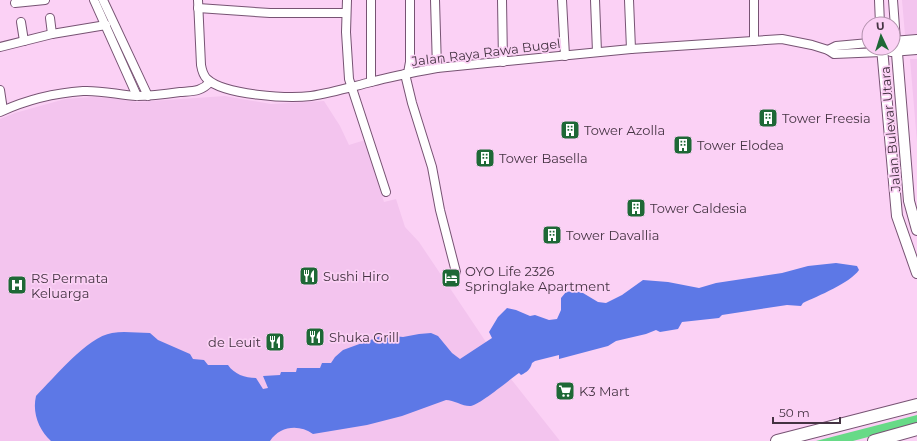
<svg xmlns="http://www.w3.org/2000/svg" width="917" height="441" font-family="Montserrat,sans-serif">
<rect width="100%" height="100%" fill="#fbd1f5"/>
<!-- built -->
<g fill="#f3c4ee">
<path d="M902 0H917V34L905 35Z"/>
<path d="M910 59H917V142Z"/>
<path d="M225 96 271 104 324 101 340 126 349 145 365 140 384 202 396 199 405 227 419 242 486 342 511 379 560 441H0V119L15 113 65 99 92 97 113 98 137 102Z"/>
</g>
<!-- green -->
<path fill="#67da87" d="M917 415V424L853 441H816Z"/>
<!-- water -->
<path fill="#5d78e6" d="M836 263 857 266 859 270C850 283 818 296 803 303L801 306 787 305 722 315 719 318 682 322 678 329 660 332 656 330 646 334 616 341 608 346 559 359V355L535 361 532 363C530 370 527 372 521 375L519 373C509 380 481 404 471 406 464 407 454 400 446 400L402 416 367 425 313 434C299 424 280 426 270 441H51C39 430 32 413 36 396 54 378 87 337 112 333 124 331 137 333 150 333L158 340 190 354 193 359 204 360 208 365H228C234 374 245 378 256 378L263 389 268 388 263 376 280 375 281 372H296L297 368H320L322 363H331L335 357 343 350 384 335 403 337 419 334 431 333 438 336 452 353 460 359 492 338 489 332 498 317 507 308 516 310 530 316 535 315 549 320 557 319 561 310V298L566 292 574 291 583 293 598 302 606 303 622 295 643 280 668 282 699 288 716 283 782 273 808 266Z"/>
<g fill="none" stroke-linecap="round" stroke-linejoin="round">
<defs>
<g id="minor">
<path d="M94 0 137 96"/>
<path d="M103 0 148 96"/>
<path d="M198 0 201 65C202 71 203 75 207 79 224 95 288 99 311 96 331 93 351 87 371 82 393 76 415 72 437 68L631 49 782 39 812 45 828 50 834 54 882 52"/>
<path d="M347 0 346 32 349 79 386 192"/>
<path d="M371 0V82"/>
<path d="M435 0 437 68"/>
<path d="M502 0 503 62"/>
<path d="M562 0 565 56"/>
<path d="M595 0 597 52"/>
<path d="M629 0 631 49"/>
<path d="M754 0V41"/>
<path d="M879 0 880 24"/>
<path d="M893 0 896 41"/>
<path d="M15 3 45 0"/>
<path d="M198 8 270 13H346"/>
<path d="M50 18 52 34"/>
<path d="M21 22 24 41"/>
<path d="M0 47 52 34 106 25"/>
<path d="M828 50 836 46 869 43"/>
<path d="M408 73 410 62V0"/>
<path d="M405 74 412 103 432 167 440 210 456 272"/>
<path d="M0 90 3 110"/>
<path d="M0 112C26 100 54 93 83 91 101 90 119 95 137 96 152 96 166 94 180 92 193 91 201 92 210 82"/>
</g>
<g id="tertiary">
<path d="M896 41 909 201 917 230"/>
<path d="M893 42 917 40"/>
<path d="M882 48 897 216 917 273"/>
<path d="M891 51 917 49"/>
</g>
<g id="primary">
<path d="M777 441 917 405"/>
<path d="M874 441 917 429"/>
</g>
</defs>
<!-- minor casing -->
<use href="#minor" stroke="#775373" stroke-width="10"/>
<!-- tertiary casing -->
<use href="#tertiary" stroke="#775373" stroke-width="12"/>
<!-- primary casing -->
<use href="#primary" stroke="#775373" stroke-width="14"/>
<!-- minor -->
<use href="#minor" stroke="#fff" stroke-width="8"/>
<!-- tertiary -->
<use href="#tertiary" stroke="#fff" stroke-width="10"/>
<!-- primary -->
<use href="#primary" stroke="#fff" stroke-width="12"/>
</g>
<!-- icons -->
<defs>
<symbol id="building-square" viewBox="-11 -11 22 22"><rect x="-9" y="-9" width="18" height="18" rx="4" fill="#1e6836" stroke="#fbd1f5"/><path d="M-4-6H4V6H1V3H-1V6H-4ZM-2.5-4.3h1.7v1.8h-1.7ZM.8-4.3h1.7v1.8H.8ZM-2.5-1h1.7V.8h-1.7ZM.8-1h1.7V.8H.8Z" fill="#fff"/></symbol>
<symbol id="restaurant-square" viewBox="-11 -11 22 22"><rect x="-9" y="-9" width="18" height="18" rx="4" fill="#1e6836" stroke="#fbd1f5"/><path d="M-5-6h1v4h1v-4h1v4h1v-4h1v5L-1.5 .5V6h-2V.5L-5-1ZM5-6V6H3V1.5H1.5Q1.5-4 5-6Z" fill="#fff"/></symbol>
<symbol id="hotel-square" viewBox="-11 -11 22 22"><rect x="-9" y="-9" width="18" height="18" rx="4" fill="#1e6836" stroke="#fbd1f5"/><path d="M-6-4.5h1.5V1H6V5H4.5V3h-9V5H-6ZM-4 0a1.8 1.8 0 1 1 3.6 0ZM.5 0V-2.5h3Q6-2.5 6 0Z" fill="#fff"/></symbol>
<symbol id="hospital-square" viewBox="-11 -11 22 22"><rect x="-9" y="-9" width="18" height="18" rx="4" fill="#1e6836" stroke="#fbd1f5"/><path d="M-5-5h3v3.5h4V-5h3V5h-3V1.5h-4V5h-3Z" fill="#fff"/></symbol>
<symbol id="supermarket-square" viewBox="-11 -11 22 22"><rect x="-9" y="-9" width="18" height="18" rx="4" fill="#1e6836" stroke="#fbd1f5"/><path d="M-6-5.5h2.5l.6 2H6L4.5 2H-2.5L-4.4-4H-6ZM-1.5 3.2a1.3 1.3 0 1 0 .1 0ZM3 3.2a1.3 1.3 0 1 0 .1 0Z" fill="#fff"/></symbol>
</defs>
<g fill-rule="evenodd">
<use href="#building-square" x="757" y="107" width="22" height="22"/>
<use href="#building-square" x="559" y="119" width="22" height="22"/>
<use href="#building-square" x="672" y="134" width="22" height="22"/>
<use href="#building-square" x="474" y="147" width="22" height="22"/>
<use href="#building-square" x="625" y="197" width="22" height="22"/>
<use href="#building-square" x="541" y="224" width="22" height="22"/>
<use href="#restaurant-square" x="298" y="265" width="22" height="22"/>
<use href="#hotel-square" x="440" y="267" width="22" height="22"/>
<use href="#hospital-square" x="6" y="274" width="22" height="22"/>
<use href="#restaurant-square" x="304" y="326" width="22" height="22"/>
<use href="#restaurant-square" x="264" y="331" width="22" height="22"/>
<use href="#supermarket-square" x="554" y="380" width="22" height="22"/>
</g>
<g text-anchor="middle" stroke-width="3.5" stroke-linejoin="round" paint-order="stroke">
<!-- street labels -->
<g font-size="13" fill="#443342" stroke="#fbd1f5">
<text transform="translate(486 52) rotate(-7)" y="5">Jalan Raya Rawa Bugel</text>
<text transform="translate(890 129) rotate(-95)" y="5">Jalan Bulevar Utara</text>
</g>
<!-- poi labels -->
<g font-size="13" fill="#443342" stroke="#fbd1f5" text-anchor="start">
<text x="782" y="123">Tower Freesia</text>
<text x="584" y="135">Tower Azolla</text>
<text x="697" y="150">Tower Elodea</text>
<text x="499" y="163">Tower Basella</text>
<text x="650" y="213">Tower Caldesia</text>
<text x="566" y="240">Tower Davallia</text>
<text x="465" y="276">OYO Life 2326<tspan x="465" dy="15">Springlake Apartment</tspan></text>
<text x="323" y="281">Sushi Hiro</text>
<text x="31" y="283">RS Permata<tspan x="31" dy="15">Keluarga</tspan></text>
<text x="329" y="342">Shuka Grill</text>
<text x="261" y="347" text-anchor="end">de Leuit</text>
<text x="579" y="396">K3 Mart</text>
</g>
</g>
<!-- north arrow -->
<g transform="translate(881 36) rotate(356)"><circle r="19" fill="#fbd1f5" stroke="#b292ad"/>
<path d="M0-3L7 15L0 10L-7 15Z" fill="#1e6836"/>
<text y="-6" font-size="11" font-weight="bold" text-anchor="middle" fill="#443342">U</text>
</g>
<!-- scale -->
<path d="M773 417v6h67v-6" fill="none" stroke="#443342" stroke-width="2"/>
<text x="779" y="417" font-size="12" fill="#443342" stroke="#fbd1f5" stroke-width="3" paint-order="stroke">50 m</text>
</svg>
